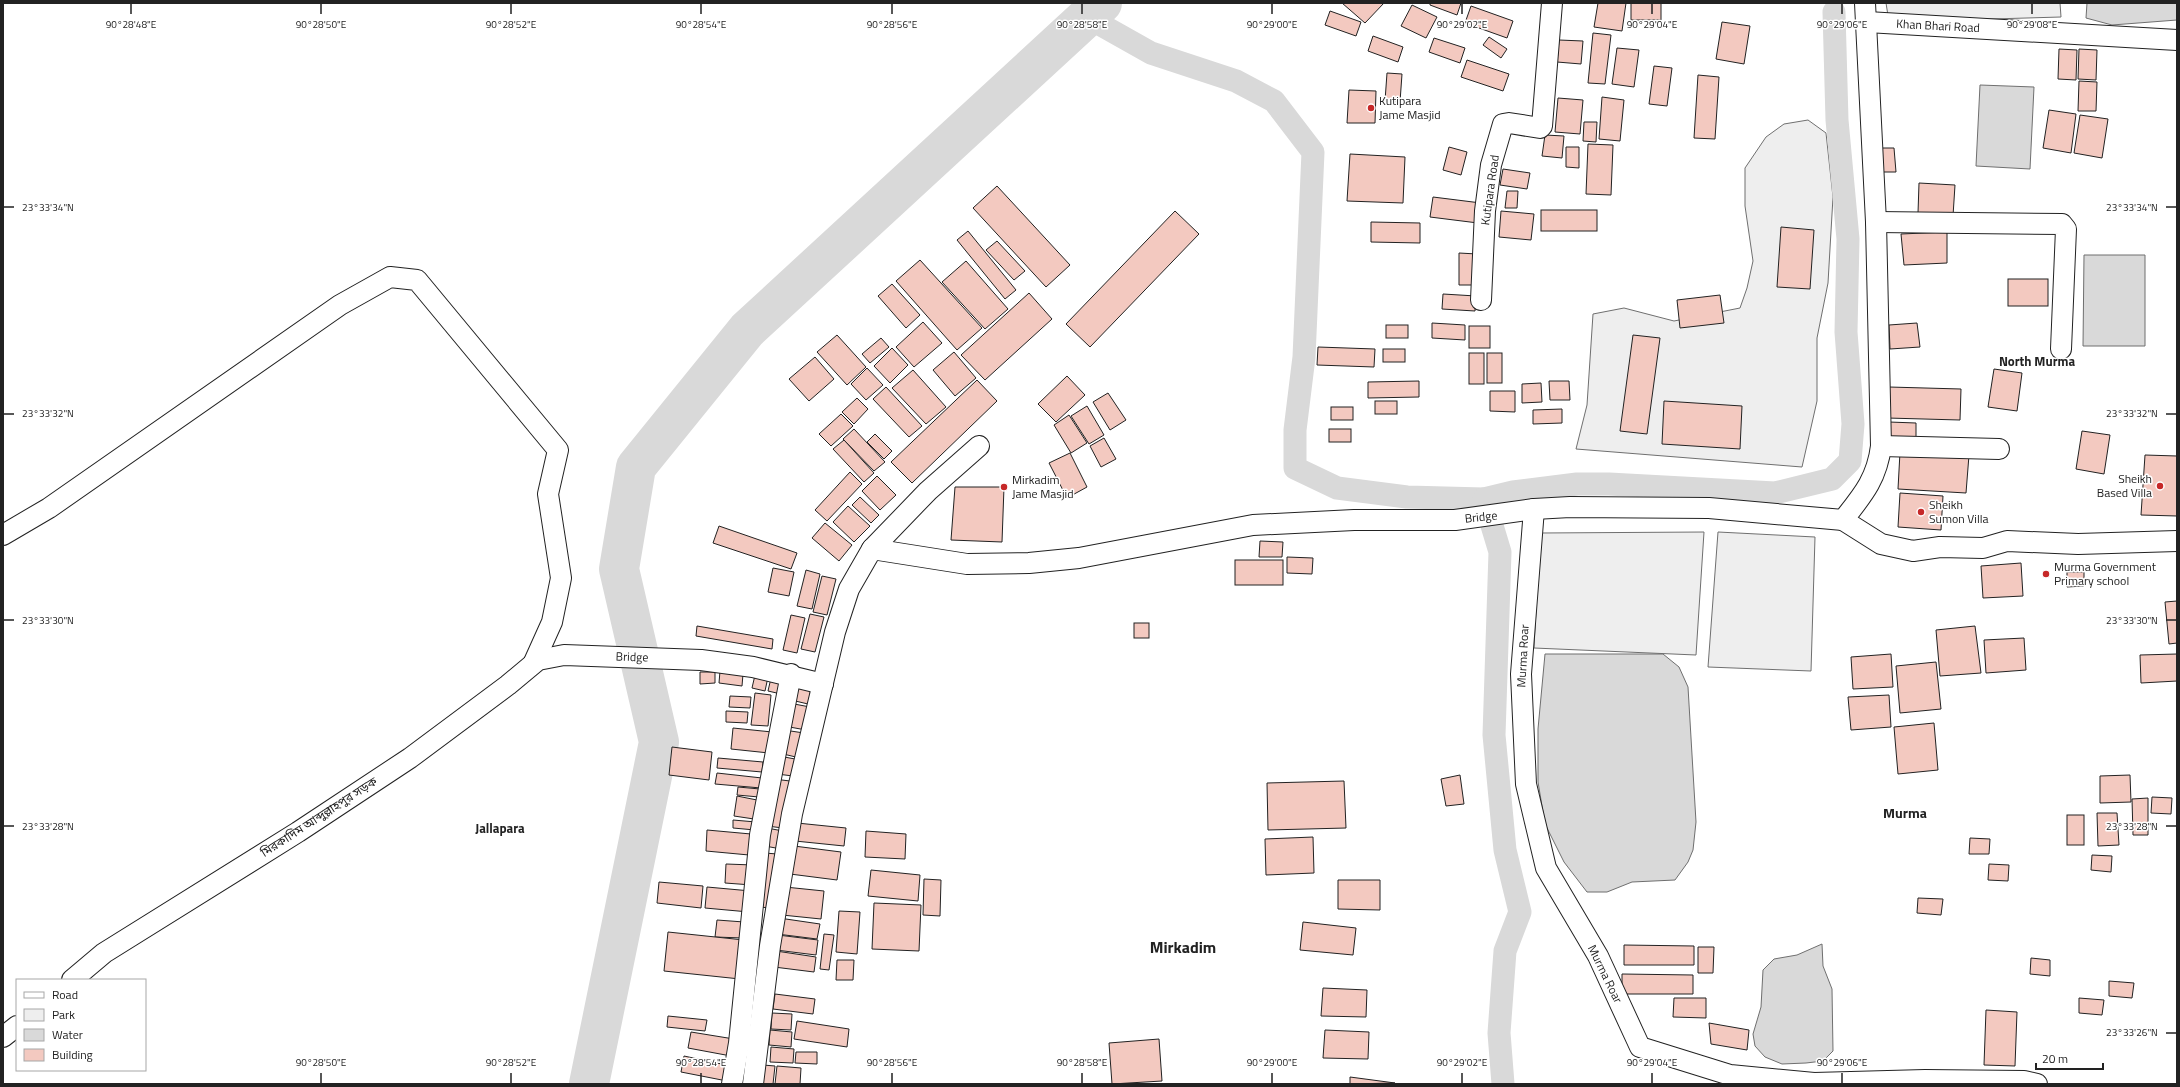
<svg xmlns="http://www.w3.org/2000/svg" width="2180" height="1087" font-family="'Titillium Web','Noto Sans Bengali',sans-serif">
<rect width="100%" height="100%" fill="#fff"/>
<!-- green -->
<g fill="#eee" stroke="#6f6f6f">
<path d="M1886 3H2060L2061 17 1889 22Z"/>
<path d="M1808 120 1826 133 1833 197 1828 283 1817 338V401L1802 467 1576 449 1587 405 1593 314 1624 308 1674 321 1740 308 1747 288 1753 261 1745 206V168L1766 137 1784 124Z"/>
<path d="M1704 532 1696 655 1534 648 1540 533Z"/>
<path d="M1718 532 1815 537 1811 671 1708 667Z"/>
</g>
<!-- water -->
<g fill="#d9d9d9" stroke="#6f6f6f">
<path d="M2087 3H2177V20L2112 25 2086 18Z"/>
<path d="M1980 85 2034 87 2030 169 1976 166Z"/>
<path d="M2084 255H2145V346H2083Z"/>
<path d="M1545 654H1663L1679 667 1688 687 1696 822 1693 850 1688 862 1675 880 1632 882 1607 892H1587L1564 862 1545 824 1538 782V729Z"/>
<path d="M1822 944 1823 966 1832 989 1833 1051 1823 1061 1806 1063 1782 1064 1765 1057 1755 1046 1753 1034 1761 1007 1763 970 1774 959 1797 955Z"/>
</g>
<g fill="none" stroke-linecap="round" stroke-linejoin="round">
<!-- canal -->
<g stroke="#d9d9d9" stroke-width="23">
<path d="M1087 17 1151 53 1236 81 1274 101 1313 152 1304 357 1295 430V468L1337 488 1407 497 1484 499 1500 552 1494 735 1505 850 1520 912 1505 951 1499 1033 1503 1084"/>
<path d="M1484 499 1513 492 1577 484H1609L1775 493 1832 479 1850 461 1853 424 1846 332 1848 239 1837 120 1834 12"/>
</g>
<!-- river -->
<path stroke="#d9d9d9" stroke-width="40" d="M589 1084 659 742 619 569 636 467 747 330 1102 3"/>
</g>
<!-- building -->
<g fill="#f3c9c0" stroke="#222">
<path d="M1342 3H1384L1365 23Z"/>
<path d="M1430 3H1461L1457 15 1430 5Z"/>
<path d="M1598 3H1626L1622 31 1594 27Z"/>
<rect x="1631" y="3" width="30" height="17"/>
<path d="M1412 5 1437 17 1426 38 1401 26Z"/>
<path d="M1471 6 1513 21 1507 38 1465 23Z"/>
<path d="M1330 11 1361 22 1356 36 1325 25Z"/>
<path d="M1722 22 1750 26 1744 64 1716 59Z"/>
<path d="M1593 33 1611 35 1605 84 1588 83Z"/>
<path d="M1373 36 1403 47 1398 62 1368 51Z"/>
<path d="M1489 37 1507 49 1501 58 1483 45Z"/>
<path d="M1434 38 1465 48 1460 63 1429 52Z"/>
<path d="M1559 40 1583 41 1581 64 1557 62Z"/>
<path d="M1617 48 1639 50 1634 87 1612 84Z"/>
<path d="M2059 49 2077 50 2076 80 2058 79Z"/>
<path d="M2079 49 2097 50 2096 80 2078 79Z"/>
<path d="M1467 60 1509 74 1503 91 1461 77Z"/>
<path d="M1654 66 1672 68 1667 106 1649 104Z"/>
<path d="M1387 73 1402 74 1400 102 1385 101Z"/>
<path d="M1698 75 1719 77 1715 139 1694 138Z"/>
<path d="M2079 81 2097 82 2096 111H2078Z"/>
<path d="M1349 90 1376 91 1375 123H1347Z"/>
<path d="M1602 97 1624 100 1620 141 1599 139Z"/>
<path d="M1558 98 1583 100 1580 134 1555 132Z"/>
<path d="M2049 110 2076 114 2071 153 2043 148Z"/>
<path d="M2080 115 2108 119 2102 158 2074 153Z"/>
<path d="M1584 122H1597L1596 142 1583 141Z"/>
<path d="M1545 135 1564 136 1562 158 1542 156Z"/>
<path d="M1588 144 1613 145 1611 195 1586 194Z"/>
<path d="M1449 147 1467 152 1461 175 1443 170Z"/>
<path d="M1566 147H1579V168L1566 167Z"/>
<path d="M1877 148H1894L1896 172H1879Z"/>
<path d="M1350 154 1405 157 1403 203 1347 201Z"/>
<path d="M1503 169 1530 173 1527 189 1500 185Z"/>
<path d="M1919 183 1955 185 1953 216 1918 213Z"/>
<path d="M997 186 1070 265 1046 287 973 208Z"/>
<path d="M1507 191H1518L1517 208H1505Z"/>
<path d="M1433 197 1481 203 1478 223 1430 217Z"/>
<rect x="1541" y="210" width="56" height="21"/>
<path d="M1175 211 1199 234 1090 347 1066 324Z"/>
<path d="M1501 211 1534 214 1531 240 1499 237Z"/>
<path d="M1371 222 1420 223V243L1371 242Z"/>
<path d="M1781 227 1814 230 1810 289 1777 287Z"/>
<path d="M968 231 1016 290 1005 299 957 240Z"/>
<path d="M1947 232V263L1904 265 1901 234Z"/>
<path d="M997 241 1025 271 1014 280 986 250Z"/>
<path d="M1459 253 1477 254V285H1459Z"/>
<path d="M920 260 982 328 957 350 896 281Z"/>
<path d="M966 261 1008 309 985 329 942 282Z"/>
<rect x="2008" y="279" width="40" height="27"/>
<path d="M892 284 920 315 906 328 878 296Z"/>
<path d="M1029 293 1052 319 985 380 961 355Z"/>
<path d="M1443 294 1476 296 1475 311 1442 309Z"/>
<path d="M1720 295 1724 323 1680 328 1677 300Z"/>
<path d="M923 322 942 343 914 367 896 347Z"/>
<path d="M1432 323 1465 325V340L1432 338Z"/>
<path d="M1917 323 1920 347 1890 349 1889 325Z"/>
<rect x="1386" y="325" width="22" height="13"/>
<rect x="1469" y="326" width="21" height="22"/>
<path d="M837 335 866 367 847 385 817 352Z"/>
<path d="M1633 335 1660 338 1647 434 1620 431Z"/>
<path d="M881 338 889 347 870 363 862 354Z"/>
<path d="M1318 347 1375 349 1374 367 1317 365Z"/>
<path d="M892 348 908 365 890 383 874 366Z"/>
<rect x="1383" y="349" width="22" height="13"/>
<path d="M954 352 976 378 955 396 933 370Z"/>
<rect x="1469" y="353" width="15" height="31"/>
<rect x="1487" y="353" width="15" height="30"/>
<path d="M815 357 834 379 809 401 789 379Z"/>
<path d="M867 368 883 385 866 400 851 384Z"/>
<path d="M1994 369 2022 373 2017 411 1988 407Z"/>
<path d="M913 370 946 407 926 424 892 388Z"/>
<path d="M1067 376 1085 395 1056 422 1038 404Z"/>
<path d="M977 380 997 401 912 483 891 462Z"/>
<path d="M1419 381V397L1368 398V382Z"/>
<path d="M1549 381H1569L1570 400H1550Z"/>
<path d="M1541 383 1542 402 1522 403V384Z"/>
<path d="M886 387 922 426 909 437 873 399Z"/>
<path d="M1889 387 1961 389 1960 420 1887 418Z"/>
<path d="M1490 391H1515V412L1490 411Z"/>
<path d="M1108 393 1126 420 1110 430 1093 402Z"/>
<path d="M857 398 868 409 854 424 842 412Z"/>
<rect x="1375" y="401" width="22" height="13"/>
<path d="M1664 401 1742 406 1740 449 1662 444Z"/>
<path d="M1087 406 1104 435 1089 444 1071 416Z"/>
<rect x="1331" y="407" width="22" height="13"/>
<path d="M1562 409V423L1533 424V410Z"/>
<path d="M841 414 853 426 831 446 819 434Z"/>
<path d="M1069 415 1087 443 1071 453 1054 425Z"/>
<path d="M1889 422 1916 423V442L1889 441Z"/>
<path d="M854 429 885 462 874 471 843 439Z"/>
<rect x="1329" y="429" width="22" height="13"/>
<path d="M2082 431 2110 435 2104 474 2076 469Z"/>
<path d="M875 434 892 451 884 459 867 442Z"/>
<path d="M1104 438 1116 459 1101 467 1090 446Z"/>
<path d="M844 440 874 473 864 482 833 449Z"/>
<path d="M1900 452 1969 455 1966 493 1898 489Z"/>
<path d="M1070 453 1087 487 1067 498 1049 463Z"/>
<path d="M2145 455 2177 456V516L2141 515Z"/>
<path d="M850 472 862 484 827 521 815 510Z"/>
<path d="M877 476 896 495 880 510 862 491Z"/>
<path d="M955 487H1004L1002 542 951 540Z"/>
<path d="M1900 493 1943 496 1941 530 1898 527Z"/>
<path d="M860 497 879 515 871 523 852 505Z"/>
<path d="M848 506 870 526 854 542 833 522Z"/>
<path d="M825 523 852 545 839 561 812 538Z"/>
<path d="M719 526 797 553 791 569 713 543Z"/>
<path d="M1260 541 1283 542 1282 557H1259Z"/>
<path d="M1287 557 1313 558 1312 574 1287 573Z"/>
<rect x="1235" y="560" width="48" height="25"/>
<path d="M2021 563 2023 596 1983 598 1981 566Z"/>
<path d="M773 568 794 572 789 596 768 592Z"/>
<path d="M806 570 820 574 812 609 797 606Z"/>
<path d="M2067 572H2084V586L2067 587Z"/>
<path d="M822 576 836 579 827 615 813 612Z"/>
<path d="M2177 601V643L2169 644 2165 602Z"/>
<path d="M810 614 824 617 815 652 801 649Z"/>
<path d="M791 615 805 618 797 653 783 650Z"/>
<rect x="1134" y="623" width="15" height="15"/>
<path d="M697 626 773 639 772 649 696 636Z"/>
<path d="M1975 626 1981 673 1940 676 1936 630Z"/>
<path d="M2024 638 2026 670 1986 673 1984 640Z"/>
<path d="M1891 654 1893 687 1853 689 1851 657Z"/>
<path d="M2177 654V681L2141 683 2140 655Z"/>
<path d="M1936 662 1941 709 1900 713 1896 666Z"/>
<path d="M720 671 743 674 742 686 719 683Z"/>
<path d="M700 672H715V683L700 684Z"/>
<path d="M755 675 768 677 765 691 752 688Z"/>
<path d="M771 678 783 680 781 694 768 691Z"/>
<path d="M795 685 811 689 808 704 791 700Z"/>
<path d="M755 693 771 695 768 726 751 725Z"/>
<path d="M1889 695 1891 727 1851 730 1848 697Z"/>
<path d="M730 696 751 697 750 708 729 707Z"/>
<path d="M789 703 810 707 806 730 784 726Z"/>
<path d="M726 711 748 712 747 723 726 722Z"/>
<path d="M1934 723 1938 770 1898 774 1894 727Z"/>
<path d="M733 728 772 732 769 753 731 749Z"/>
<path d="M784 730 804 733 800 758 779 753Z"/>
<path d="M672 747 712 752 709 780 669 775Z"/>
<path d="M779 756 795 759 793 776 777 774Z"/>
<path d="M718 758 763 762 762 772 717 768Z"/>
<path d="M717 773 762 778 761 788 715 784Z"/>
<path d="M1460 775 1464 804 1446 806 1441 779Z"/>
<path d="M2130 775 2131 802 2100 803V776Z"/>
<path d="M774 779 790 781 783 828 767 826Z"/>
<path d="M1344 781 1346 828 1268 830 1267 783Z"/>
<path d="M738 787 760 789 759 797 737 795Z"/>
<path d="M737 796 757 800 754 819 734 816Z"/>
<path d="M2152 797 2172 798 2171 814 2151 813Z"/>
<path d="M2148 798V835H2133L2132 799Z"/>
<path d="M2097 813H2117L2119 845 2098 846Z"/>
<rect x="2067" y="815" width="17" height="30"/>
<path d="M733 820 756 822 755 830 733 828Z"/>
<path d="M797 823 846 828 844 846 795 841Z"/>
<path d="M767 828 783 831 781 849 765 846Z"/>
<path d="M707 830 751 834 749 855 706 851Z"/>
<path d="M866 831 906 834 905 859 865 857Z"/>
<path d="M1313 837 1314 873 1266 875 1265 839Z"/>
<path d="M1970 838 1990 839 1989 854H1969Z"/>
<path d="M794 846 841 852 837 880 790 874Z"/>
<path d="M765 853 777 854 771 908 759 907Z"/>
<path d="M2092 855 2112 856 2111 872 2091 870Z"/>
<path d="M726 864 753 865 752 885 725 883Z"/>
<path d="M1989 864 2009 865 2008 881 1988 880Z"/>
<path d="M871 870 920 875 918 901 868 896Z"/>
<path d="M924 879 941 880 940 916 923 915Z"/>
<path d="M1338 880H1380V910L1338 909Z"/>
<path d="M659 882 703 886 701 908 657 903Z"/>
<path d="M707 887 751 891 749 912 705 908Z"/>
<path d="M785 887 824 891 821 919 782 915Z"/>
<path d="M1918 898 1943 899 1941 915 1917 913Z"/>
<path d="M874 903 921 905 919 951 872 949Z"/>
<path d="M839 911 860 912 857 954 836 952Z"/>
<path d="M779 918 820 924 817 939 777 934Z"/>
<path d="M717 920 744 922 743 938 715 937Z"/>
<path d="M1303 922 1356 928 1353 955 1300 950Z"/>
<path d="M668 932 744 940 740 979 664 971Z"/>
<path d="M824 934 834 935 829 970 820 969Z"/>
<path d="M778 935 818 940 816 955 776 950Z"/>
<path d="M1624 945 1694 946V965H1624Z"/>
<path d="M1698 947H1714L1713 973H1698Z"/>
<path d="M776 951 816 957 814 972 774 967Z"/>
<path d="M2031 958 2050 960V976L2030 974Z"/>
<path d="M837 960H854L853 980H836Z"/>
<path d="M1622 974 1693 975V994H1622Z"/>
<path d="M2109 981 2134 983 2132 998 2109 996Z"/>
<path d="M1323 988 1367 990 1366 1017 1321 1016Z"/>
<path d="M775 994 815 999 813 1014 773 1009Z"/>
<path d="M1674 998H1706V1018L1673 1017Z"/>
<path d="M2079 998 2104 1000 2102 1015 2079 1013Z"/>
<path d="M1986 1010 2017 1012 2015 1066 1984 1065Z"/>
<path d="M772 1013 792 1014 791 1030 771 1029Z"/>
<path d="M668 1016 707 1020 705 1031 667 1027Z"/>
<path d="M797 1021 849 1029 847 1047 794 1039Z"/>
<path d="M1709 1023 1749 1030 1747 1050 1711 1044Z"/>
<path d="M770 1030 792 1032 791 1047 769 1045Z"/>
<path d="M1325 1030 1369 1032 1368 1059 1323 1058Z"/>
<path d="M691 1032 734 1039 731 1056 688 1048Z"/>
<path d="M1159 1039 1162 1081 1112 1084 1109 1043Z"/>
<path d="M771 1047 794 1049 793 1063 770 1062Z"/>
<path d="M796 1052H817V1064L795 1063Z"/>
<path d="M684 1056 731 1066 727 1081 681 1072Z"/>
<path d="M763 1065 775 1066 773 1084H760Z"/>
<path d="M777 1066 801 1068 800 1084H775Z"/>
<path d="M1350 1077 1395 1083 1350 1084Z"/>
</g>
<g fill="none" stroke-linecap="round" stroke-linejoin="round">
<defs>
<g id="minor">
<path d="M1867 22 2177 40"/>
<path d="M1876 222 2062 224 2066 229 2061 349"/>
<path d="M1481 300 1485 211 1491 165 1503 124 1509 123 1540 128 1542 126 1552 3"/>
<path d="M1881 446 1999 449"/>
<path d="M1534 509 1521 674 1526 784 1546 868 1598 956 1640 1047 1730 1075 1814 1083 1925 1080 2024 1081 2037 1084"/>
<path d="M1843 520 1881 544 1913 551 1940 547 1983 548 2007 541 2078 544 2177 541"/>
<path d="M3 535 49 508 340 305 390 277 417 280 558 450 548 494 561 578 552 622 534 662"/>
<path d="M872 549 928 491 979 446"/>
<path d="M72 980 104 953 298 832 410 758 508 685 538 660 564 655 701 660 753 667 823 684"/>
<path d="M3 1037 17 1026"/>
<path d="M732 1084 739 1043 760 835 791 674"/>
<path d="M753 1084 770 946 792 814 835 632 849 589 872 549 967 564 1029 563 1079 558 1253 525 1354 520H1455L1534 509 1570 507 1709 508 1843 520C1862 496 1877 479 1881 446L1876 222 1865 3"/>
</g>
</defs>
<!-- minor casing -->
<use href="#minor" stroke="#222" stroke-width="22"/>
<!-- minor -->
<use href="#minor" stroke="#fff" stroke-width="20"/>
</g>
<!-- ticks -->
<path fill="none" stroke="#222" stroke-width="1.5" d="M131 4V14M321 4V14M511 4V14M701 4V14M892 4V14M1082 4V14M1272 4V14M1462 4V14M1652 4V14M1842 4V14M2032 4V14M4 207H14M2166 207H2176M4 414H14M2166 414H2176M4 620H14M2166 620H2176M4 826H14M2166 826H2176M2166 1033H2176M321 1073V1083M511 1073V1083M701 1073V1083M892 1073V1083M1082 1073V1083M1272 1073V1083M1462 1073V1083M1652 1073V1083M1842 1073V1083"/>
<!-- markers -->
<g fill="#c62828" stroke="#fff" stroke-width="1.5">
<circle cx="1371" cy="108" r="4"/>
<circle cx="2160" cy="486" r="4"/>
<circle cx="1004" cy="487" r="4"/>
<circle cx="1921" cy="512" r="4"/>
<circle cx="2046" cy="574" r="4"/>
</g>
<g text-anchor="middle" stroke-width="3" stroke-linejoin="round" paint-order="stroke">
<!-- street labels -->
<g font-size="12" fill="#222" stroke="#fff">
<text transform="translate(1938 26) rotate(3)" y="4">Khan Bhari Road</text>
<text transform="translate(1490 190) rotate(-82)" y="4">Kutipara Road</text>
<text transform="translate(1481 517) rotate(-6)" y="4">Bridge</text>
<text transform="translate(1523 656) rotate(-87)" y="4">Murma Roar</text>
<text transform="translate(632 657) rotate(2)" y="4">Bridge</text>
<text transform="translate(319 817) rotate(-33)" y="4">মিরকাদিম আব্দুল্লাহপুর সড়ক</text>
<text transform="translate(1605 974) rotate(64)" y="4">Murma Roar</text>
</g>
<!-- poi labels -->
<g font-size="12" fill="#222" stroke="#fff" text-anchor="start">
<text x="1379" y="105">Kutipara<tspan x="1379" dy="14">Jame Masjid</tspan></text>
<text x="2152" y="483" text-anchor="end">Sheikh<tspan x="2152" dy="14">Based Villa</tspan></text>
<text x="1012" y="484">Mirkadim<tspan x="1012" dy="14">Jame Masjid</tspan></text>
<text x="1929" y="509">Sheikh<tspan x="1929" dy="14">Sumon Villa</tspan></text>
<text x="2054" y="571">Murma Government<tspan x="2054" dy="14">Primary school</tspan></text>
</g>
<!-- neighbourhood labels -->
<g font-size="13" font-weight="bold" fill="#222" stroke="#fff">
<text x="2037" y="366">North Murma</text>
<text x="500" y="833">Jallapara</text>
</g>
<!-- quarter labels -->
<g font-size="14" font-weight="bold" fill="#222" stroke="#fff">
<text x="1905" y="818">Murma</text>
</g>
<!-- district labels -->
<g font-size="16" font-weight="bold" fill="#222" stroke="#fff">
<text x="1183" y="953">Mirkadim</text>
</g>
</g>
<g font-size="10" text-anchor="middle" fill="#222" stroke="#fff" stroke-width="3" stroke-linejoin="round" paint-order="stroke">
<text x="131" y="28">90°28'48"E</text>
<text x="321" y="28">90°28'50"E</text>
<text x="511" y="28">90°28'52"E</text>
<text x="701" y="28">90°28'54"E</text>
<text x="892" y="28">90°28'56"E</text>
<text x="1082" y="28">90°28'58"E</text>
<text x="1272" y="28">90°29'00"E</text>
<text x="1462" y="28">90°29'02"E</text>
<text x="1652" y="28">90°29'04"E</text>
<text x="1842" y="28">90°29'06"E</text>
<text x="2032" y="28">90°29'08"E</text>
<text x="48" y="211">23°33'34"N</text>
<text x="2132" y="211">23°33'34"N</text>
<text x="48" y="417">23°33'32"N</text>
<text x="2132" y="417">23°33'32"N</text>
<text x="48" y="624">23°33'30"N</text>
<text x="2132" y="624">23°33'30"N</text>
<text x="48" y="830">23°33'28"N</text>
<text x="2132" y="830">23°33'28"N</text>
<text x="2132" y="1036">23°33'26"N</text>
<text x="321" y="1066">90°28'50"E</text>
<text x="511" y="1066">90°28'52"E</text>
<text x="701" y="1066">90°28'54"E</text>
<text x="892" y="1066">90°28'56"E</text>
<text x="1082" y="1066">90°28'58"E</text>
<text x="1272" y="1066">90°29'00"E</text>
<text x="1462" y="1066">90°29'02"E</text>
<text x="1652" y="1066">90°29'04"E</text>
<text x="1842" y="1066">90°29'06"E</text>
</g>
<!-- border -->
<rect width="2180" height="1087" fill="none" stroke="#222222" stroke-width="8"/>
<!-- legend -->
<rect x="16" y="979" width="130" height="92" fill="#ffffff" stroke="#a7a7a7"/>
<rect x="24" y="992" width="20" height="6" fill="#ffffff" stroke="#a7a7a7"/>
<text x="52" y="999" font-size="12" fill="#222222">Road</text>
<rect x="24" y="1009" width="20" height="12" fill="#eeeeee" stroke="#a7a7a7"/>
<text x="52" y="1019" font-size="12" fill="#222222">Park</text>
<rect x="24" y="1029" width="20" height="12" fill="#d9d9d9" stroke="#a7a7a7"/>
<text x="52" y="1039" font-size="12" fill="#222222">Water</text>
<rect x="24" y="1049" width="20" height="12" fill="#f3c9c0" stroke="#a7a7a7"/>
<text x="52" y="1059" font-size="12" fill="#222222">Building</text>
<!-- scale -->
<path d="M2036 1063v6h67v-6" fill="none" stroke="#222222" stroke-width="2"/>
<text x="2042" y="1063" font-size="12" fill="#222222" stroke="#ffffff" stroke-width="3" paint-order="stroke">20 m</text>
</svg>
